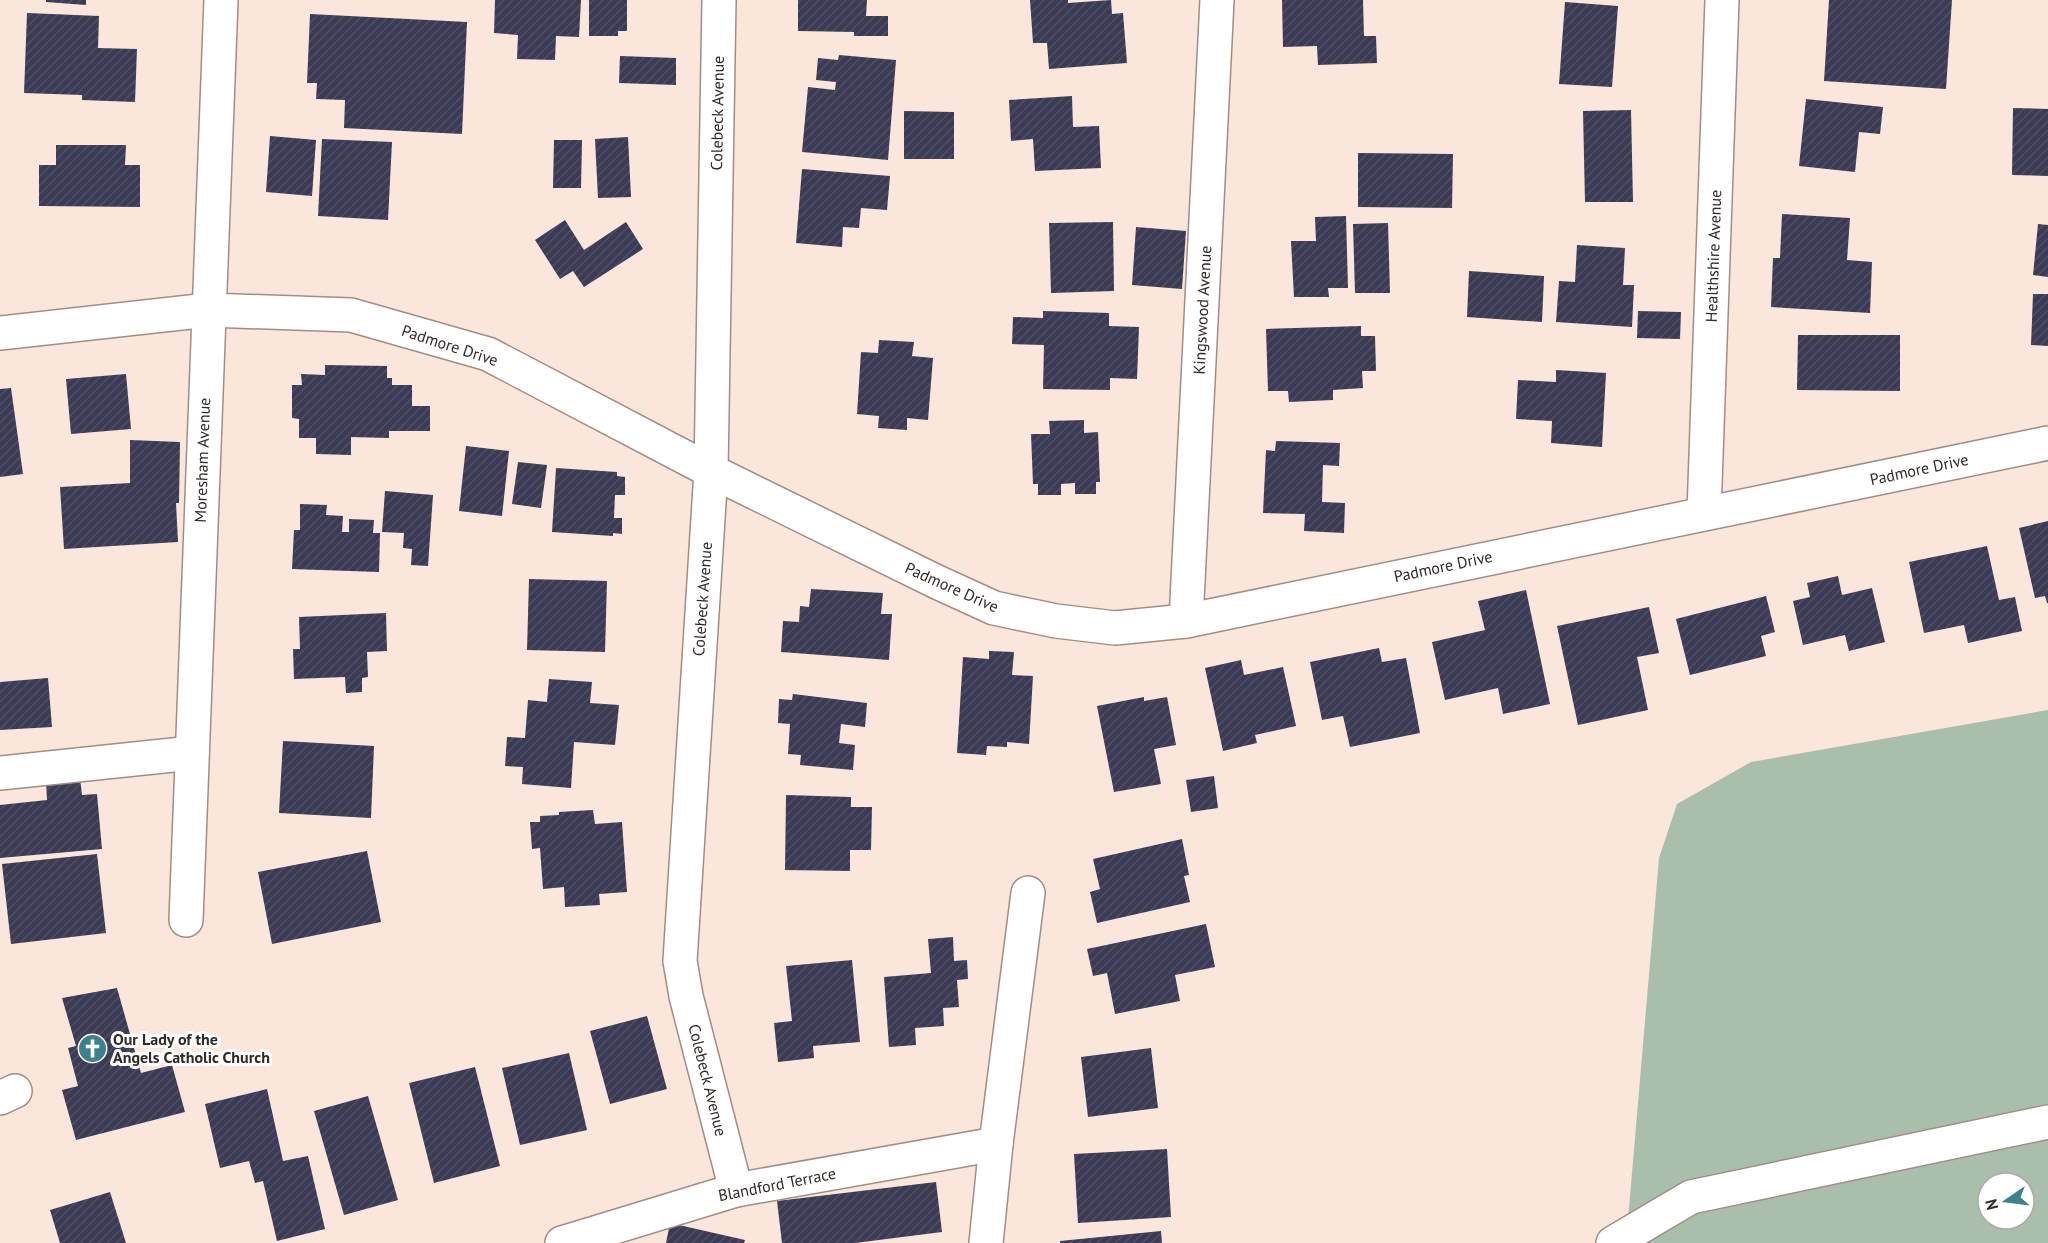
<svg xmlns="http://www.w3.org/2000/svg" width="2048" height="1243" font-family="'PT Sans',sans-serif">
<defs>
<pattern id="building-hatch" width="6" height="6" patternUnits="userSpaceOnUse" patternTransform="scale(1.5)"><rect width="6" height="6" fill="#3b3b55"/><path d="M-1 1l2-2M0 6l6-6M5 7l2-2" fill="none" stroke="#4f4f65"/></pattern>
</defs>
<rect width="100%" height="100%" fill="#fbe6db"/>
<!-- green -->
<path fill="#a9bfab" fill-rule="evenodd" d="M2048 710V1243H1626L1659 858 1677 804 1751 762ZM1988 1183H2024V1219H1988Z"/>
<!-- building -->
<g fill="url(#building-hatch)">
<path d="M46 0H86V5L46 2Z"/>
<path d="M495 0H581L579 37 556 36 555 60 517 59 518 35 494 33Z"/>
<path d="M589 0H627V31H618V36H589Z"/>
<path d="M798 0H867L866 16H888V36H854V32L798 31Z"/>
<path d="M1030 0H1068V3L1111 0 1112 14 1123 13 1127 63 1049 69 1047 43H1033Z"/>
<path d="M1282 0H1363L1364 36H1376L1377 63 1318 65 1317 46 1283 47Z"/>
<path d="M1829 0H1952L1946 89 1824 81Z"/>
<path d="M1565 2 1618 6 1612 87 1559 84Z"/>
<path d="M27 13 99 16 98 48 137 49 135 102 82 100V95L24 93Z"/>
<path d="M310 14 467 22 462 134 344 128 345 100 316 99 317 83H307Z"/>
<path d="M839 55 896 60 888 160 802 152 808 87 835 90 836 82 816 80 818 58 838 60Z"/>
<path d="M620 56 676 58V85L619 83Z"/>
<path d="M1072 96 1073 127 1099 126 1101 168 1035 171 1033 139 1011 141 1009 100Z"/>
<path d="M1806 99 1883 107 1880 134 1859 132 1855 172 1799 166Z"/>
<path d="M2013 108 2048 109V176L2012 175Z"/>
<path d="M1631 110 1633 202H1585L1583 111Z"/>
<path d="M904 111 954 112V159H904Z"/>
<path d="M270 136 316 140 312 196 266 192Z"/>
<path d="M628 137 631 197 598 198 595 139Z"/>
<path d="M322 139 392 142 388 220 318 216Z"/>
<path d="M554 140H582L581 188H553Z"/>
<path d="M56 145H126L125 165H140V207L39 206V165H56Z"/>
<path d="M1358 153 1453 154 1452 208 1358 207Z"/>
<path d="M802 169 890 176 887 210 861 208 859 228 843 227 842 247 796 243Z"/>
<path d="M1782 214 1850 218 1847 260 1872 262 1870 313 1771 307 1773 258H1780Z"/>
<path d="M1346 216 1348 288H1328L1329 297H1294L1291 241H1316L1315 217Z"/>
<path d="M565 220 584 250 626 222 643 249 584 287 573 271 560 279 535 240Z"/>
<path d="M1113 222 1114 291 1051 293 1049 223Z"/>
<path d="M1388 223 1390 293H1355L1353 224Z"/>
<path d="M2038 224 2048 225V277L2033 275Z"/>
<path d="M1136 227 1186 231 1182 289 1132 285Z"/>
<path d="M1577 245 1625 248 1623 285H1634L1632 327 1556 322 1559 281 1575 282Z"/>
<path d="M1469 271 1544 276 1542 322 1467 317Z"/>
<path d="M2033 294H2048V346L2031 345Z"/>
<path d="M1043 311 1109 313V326L1139 327 1137 379 1110 378V390L1043 389 1044 345 1012 344 1013 317 1043 318Z"/>
<path d="M1638 311 1681 312 1680 339 1637 338Z"/>
<path d="M1361 326V336H1375L1376 371H1362L1363 388 1333 390V400L1289 402 1288 391H1268L1266 329Z"/>
<path d="M1798 335H1900V391L1797 390Z"/>
<path d="M879 340 914 342 912 356 933 358 928 420 907 418V430L878 428 879 416 857 414 861 352 878 353Z"/>
<path d="M325 365 387 366V378H392V385H412V406H430V431H389V438L351 437V455L316 454V438H299V419L292 418V385H302L301 374 325 375Z"/>
<path d="M1556 370 1606 373 1602 447 1551 443 1552 421 1516 419 1518 380 1556 382Z"/>
<path d="M126 374 131 429 71 434 66 379Z"/>
<path d="M11 388 23 474 0 477V389Z"/>
<path d="M1084 420V433L1098 432 1100 482H1096V494H1075V483L1061 484V495H1038V484H1033L1031 434H1050L1049 421Z"/>
<path d="M130 440 180 442 179 503H176L178 542 64 549 60 487 130 483Z"/>
<path d="M1276 441 1340 443 1339 466 1323 465 1322 502 1345 503 1344 533 1304 531 1305 514 1263 513 1266 450 1275 451Z"/>
<path d="M466 446 509 451 502 516 459 511Z"/>
<path d="M518 462 547 465 541 508 512 504Z"/>
<path d="M556 468 617 472V476L625 477V495H615L614 518H622V534L613 533V536L552 532Z"/>
<path d="M385 491 433 495 428 566 411 565 412 549 403 548 404 533 382 532Z"/>
<path d="M300 504 327 505 326 515 343 516 342 532H349V519L374 520 373 533H380L379 572 292 569 294 530H300Z"/>
<path d="M2048 521V603H2047L2045 596 2035 598 2019 528Z"/>
<path d="M1987 546 1999 600 2015 597 2022 631 1968 643 1964 625 1924 633 1909 562Z"/>
<path d="M1838 576 1842 595 1872 588 1885 642 1849 651 1845 635 1803 645 1793 601 1810 597 1807 583Z"/>
<path d="M529 579 607 581 605 652 527 650Z"/>
<path d="M811 589 883 593 881 614H892L889 660 781 652 783 621 799 622 800 606 809 607Z"/>
<path d="M1526 590 1550 704 1503 714 1498 688 1445 700 1432 642 1485 630 1478 601Z"/>
<path d="M1766 596 1775 632 1761 636 1766 656 1690 675 1676 619Z"/>
<path d="M1649 607 1659 653 1637 657 1648 710 1578 725 1557 626Z"/>
<path d="M386 613 387 651 367 652 368 677 362 678V692L346 693 345 677 294 679 293 649H300L299 617Z"/>
<path d="M1379 648 1382 662 1406 658 1420 733 1350 747 1343 716 1322 720 1310 662Z"/>
<path d="M989 651 1014 652 1012 675 1033 676 1029 744 1007 742V747L987 746 986 755 957 753 963 657 989 659Z"/>
<path d="M1241 660 1244 675 1283 667 1296 726 1255 735 1257 743 1223 751 1205 668Z"/>
<path d="M48 678 52 727 0 730V682Z"/>
<path d="M549 679 592 682 590 703 619 705 615 745 574 742 571 788 522 784 523 767 505 766 507 737 525 738 528 700 547 702Z"/>
<path d="M793 694 867 703 865 727 841 724 839 743 855 745 853 770 800 765 801 755 788 754 790 724 778 723 779 699 792 700Z"/>
<path d="M1144 697V701L1167 697 1176 745 1154 749 1161 784 1114 792 1097 706Z"/>
<path d="M283 741 374 746 371 818 279 813Z"/>
<path d="M1214 776 1218 808 1191 812 1186 780Z"/>
<path d="M80 778 82 795 97 794 102 849 0 858V805L47 800 46 781Z"/>
<path d="M786 795 851 797V807H872L871 850H850V871L785 870Z"/>
<path d="M593 810 595 824 622 822 627 892 599 894 600 905 565 907 564 887 543 889 540 848 532 849 530 822H540V816L559 815V812Z"/>
<path d="M1182 839 1189 875 1184 876 1190 902 1097 923 1090 892 1100 889 1093 859Z"/>
<path d="M367 851 381 922 272 944 258 872Z"/>
<path d="M97 854 106 933 11 944 2 864Z"/>
<path d="M1206 924 1215 967 1175 975 1180 1001 1115 1014 1107 973 1093 976 1087 949Z"/>
<path d="M953 937 954 961 967 960 968 979 957 980 959 1007 943 1008 944 1026 915 1028 916 1045 889 1047 884 977 931 973 928 939Z"/>
<path d="M852 960 860 1042 813 1046 814 1058 778 1062 774 1023 792 1021 786 966Z"/>
<path d="M117 988 141 1073 172 1065 185 1112 76 1140 62 1090 78 1086 68 1048 76 1046 62 998Z"/>
<path d="M647 1016 667 1089 610 1104 590 1031Z"/>
<path d="M1151 1048 1158 1108 1088 1117 1081 1057Z"/>
<path d="M569 1053 587 1130 520 1145 502 1068Z"/>
<path d="M475 1067 500 1166 434 1183 409 1083Z"/>
<path d="M267 1089 283 1161 308 1156 325 1229 277 1241 263 1181 255 1183 249 1161 220 1168 205 1104Z"/>
<path d="M368 1096 398 1200 344 1215 314 1111Z"/>
<path d="M1167 1149 1171 1217 1078 1223 1074 1154Z"/>
<path d="M936 1182 942 1232 855 1243H782L777 1201Z"/>
<path d="M110 1192 126 1243H60L50 1210Z"/>
<path d="M670 1223 745 1240 744 1243H666Z"/>
<path d="M1161 1231 1162 1243H1060V1241Z"/>
</g>
<g fill="none" stroke-linecap="round" stroke-linejoin="round">
<defs>
<g id="minor">
<path d="M719 0 711 471 680 961 686 996 736 1190"/>
<path d="M0 333 208 310 351 315 488 354 711 471 937 582 994 608 1056 621 1115 628 1186 621 2048 443"/>
<path d="M1704 513 1722 0"/>
<path d="M1186 621 1217 0"/>
<path d="M0 773 192 753"/>
<path d="M186 920 221 0"/>
<path d="M0 1098 15 1091"/>
<path d="M562 1243 736 1190 996 1144"/>
<path d="M986 1243 996 1144 1028 893"/>
<path d="M1613 1243 1691 1197 2048 1122"/>
</g>
</defs>
<!-- minor casing -->
<use href="#minor" stroke="#a18e83" stroke-width="36"/>
<!-- minor -->
<use href="#minor" stroke="#fff" stroke-width="33"/>
</g>
<!-- icons -->
<defs>
<symbol id="church-disc" viewBox="-11 -11 22 22"><circle r="9.5" fill="#3c818e" stroke="#fff"/><path d="M-1.2-6h2.4v3.5h3.3v2.4h-3.3V6h-2.4V-.1h-3.3v-2.4h3.3Z" fill="#fff"/></symbol>
</defs>
<g fill-rule="evenodd">
<use href="#church-disc" x="76" y="1032" width="33" height="33"/>
</g>
<g text-anchor="middle" stroke-width="6" stroke-linejoin="round" paint-order="stroke">
<!-- street labels -->
<g font-size="16" fill="#312925" stroke="#fff">
<text transform="translate(717 113) rotate(-89)" y="6">Colebeck Avenue</text>
<text transform="translate(1713 256) rotate(-88)" y="6">Healthshire Avenue</text>
<text transform="translate(1202 310) rotate(-87)" y="6">Kingswood Avenue</text>
<text transform="translate(450 345) rotate(18)" y="6">Padmore Drive</text>
<text transform="translate(202 460) rotate(-88)" y="6">Moresham Avenue</text>
<text transform="translate(1919 469) rotate(-12)" y="6">Padmore Drive</text>
<text transform="translate(1443 566) rotate(-12)" y="6">Padmore Drive</text>
<text transform="translate(952 587) rotate(24)" y="6">Padmore Drive</text>
<text transform="translate(702 599) rotate(-86)" y="6">Colebeck Avenue</text>
<text transform="translate(708 1080) rotate(76)" y="6">Colebeck Avenue</text>
<text transform="translate(777 1184) rotate(-11)" y="6">Blandford Terrace</text>
</g>
<!-- poi labels -->
<g font-size="16" font-weight="bold" fill="#312925" stroke="#fff" text-anchor="start">
<text x="113" y="1045">Our Lady of the<tspan x="113" dy="18">Angels Catholic Church</tspan></text>
</g>
</g>
<!-- north arrow -->
<g transform="translate(2006 1201) rotate(256)"><circle r="28" fill="#ffffff" stroke="#ada9a8" stroke-width="1.5"/>
<path d="M0-4.5L10 22L0 15L-10 22Z" fill="#3c818e"/>
<text y="-9" font-size="16" font-weight="bold" text-anchor="middle" fill="#312925">N</text>
</g>
</svg>
